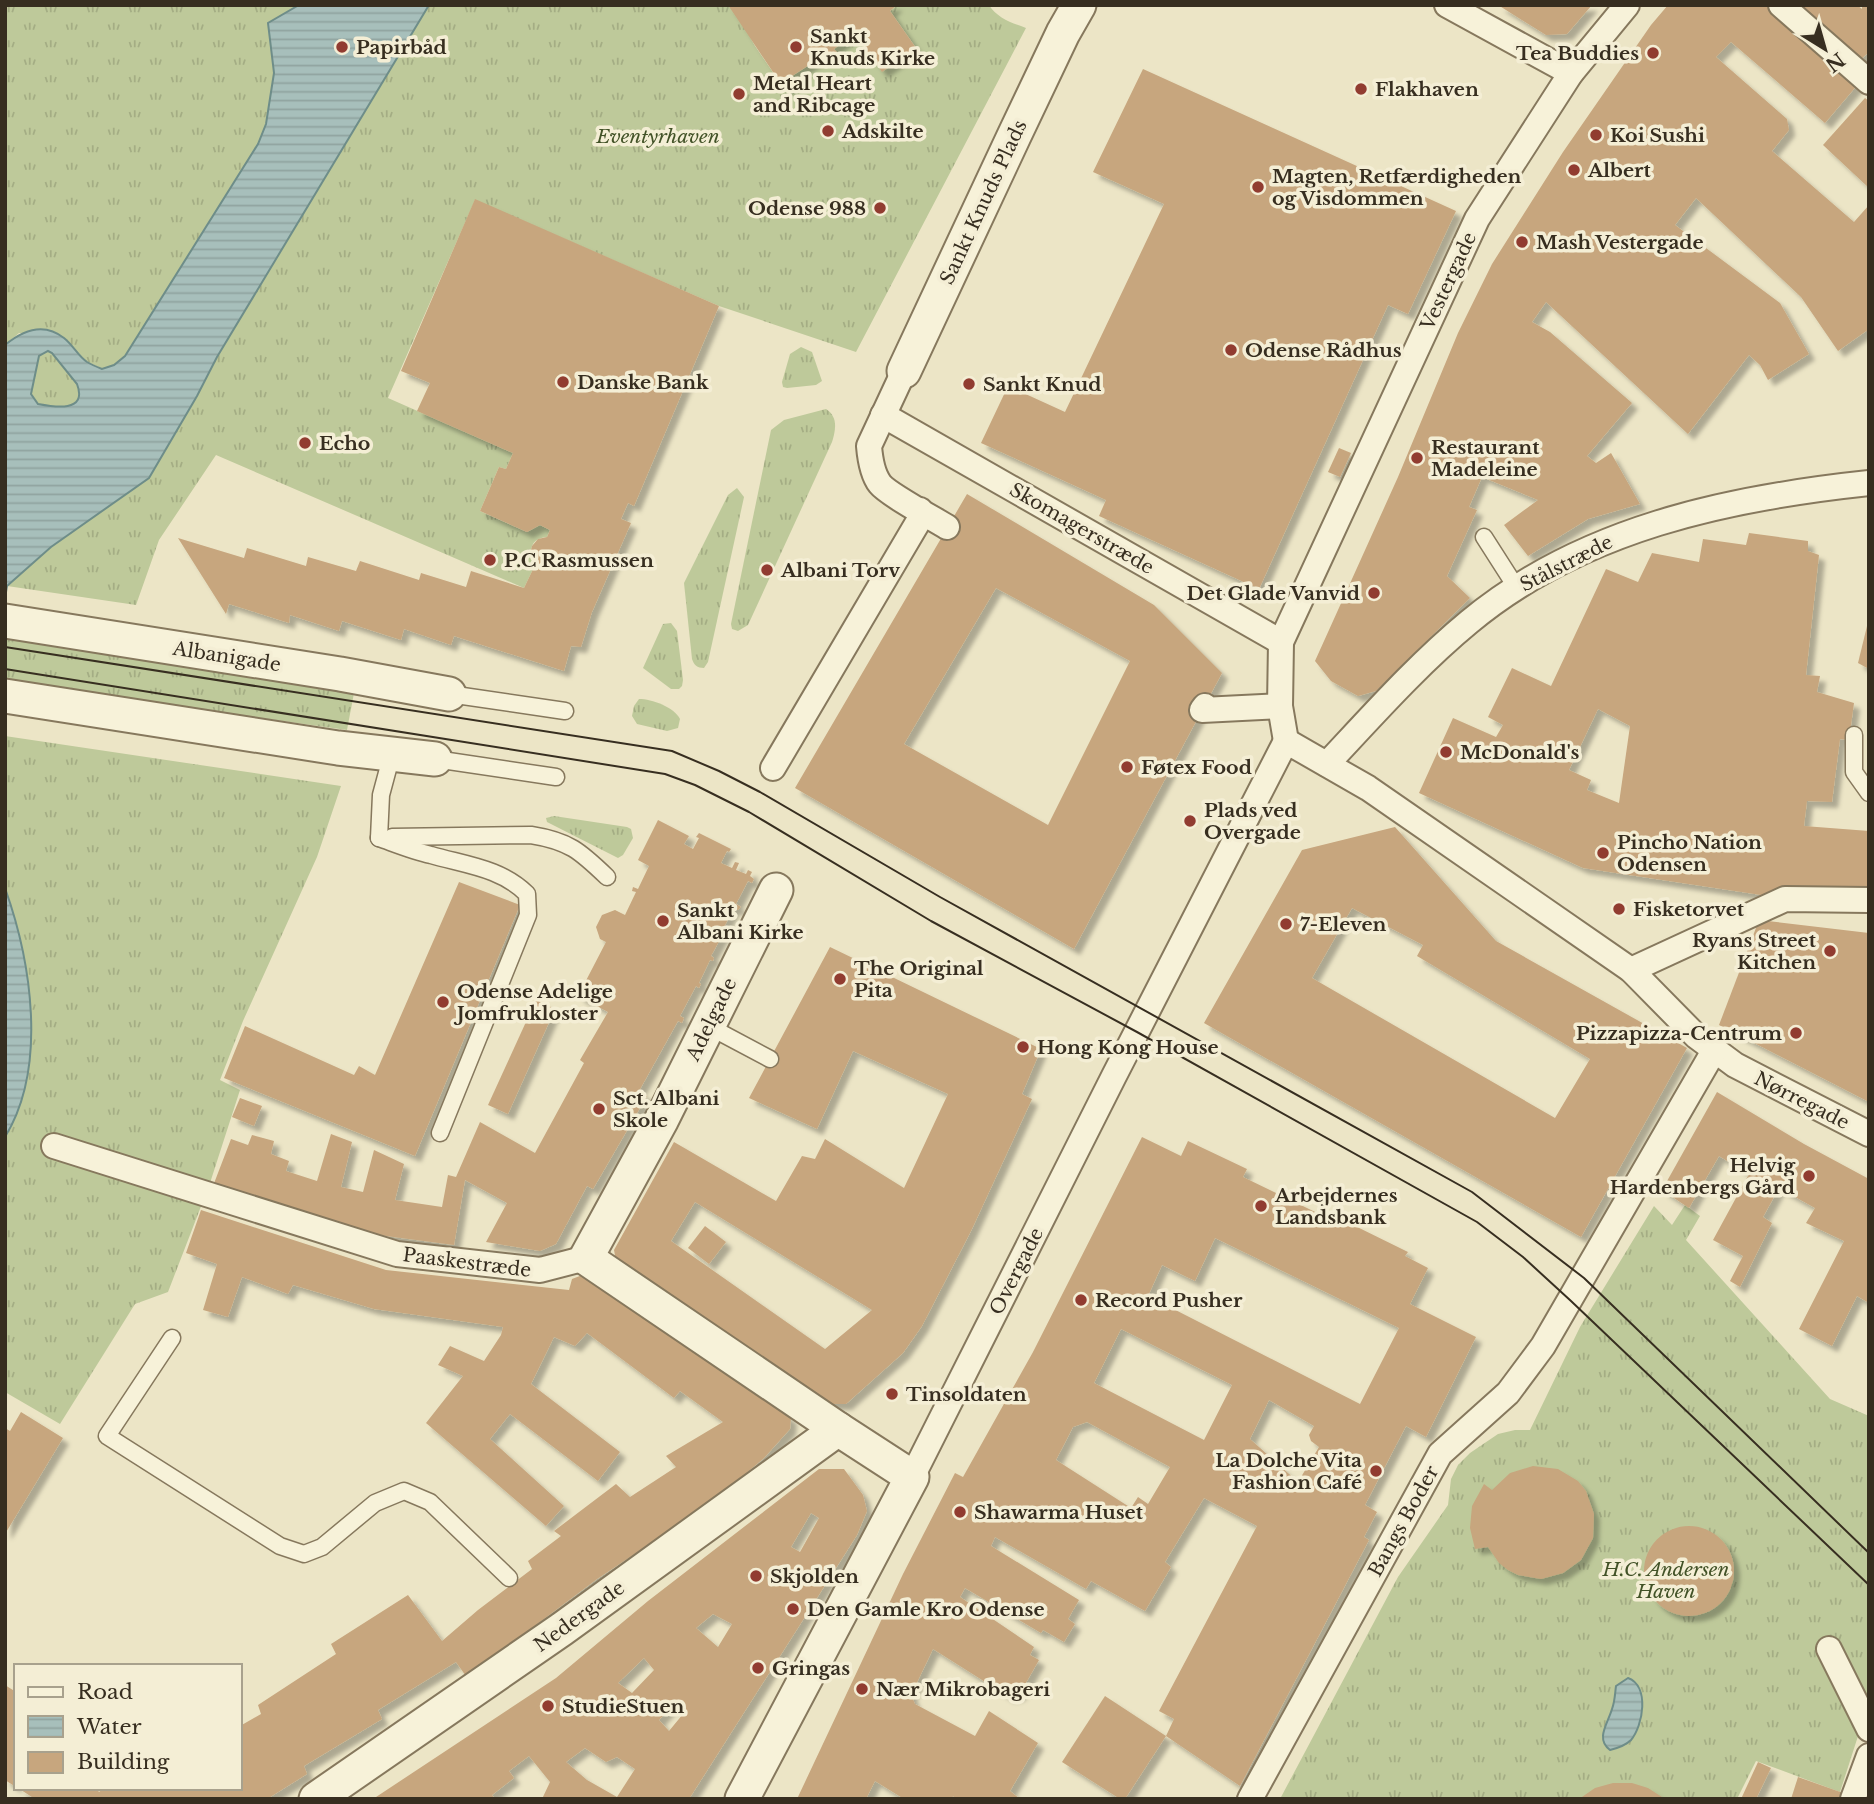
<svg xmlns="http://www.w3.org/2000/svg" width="1874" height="1804" font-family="'Libre Baskerville',serif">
<defs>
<pattern id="grass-tufts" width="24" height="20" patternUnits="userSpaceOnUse" patternTransform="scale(1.75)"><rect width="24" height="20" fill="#bec99a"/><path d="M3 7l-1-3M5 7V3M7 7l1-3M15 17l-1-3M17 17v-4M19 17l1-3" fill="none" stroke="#a4ad84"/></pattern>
<pattern id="water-rules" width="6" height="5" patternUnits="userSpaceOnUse" patternTransform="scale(1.75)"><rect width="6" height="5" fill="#a7bfbb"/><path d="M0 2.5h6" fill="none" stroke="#90a4a0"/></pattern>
<filter id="shadow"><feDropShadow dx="6" dy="6" stdDeviation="2" flood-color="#0004"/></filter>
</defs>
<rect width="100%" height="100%" fill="#ece5c6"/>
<!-- grass -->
<g fill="url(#grass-tufts)">
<path d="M5 5H299L268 23 274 73 266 124 258 144 125 356 114 365 103 369 85 361 64 338 19 333 5 345Z"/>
<path d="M429 5H732L755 46 785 90 793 85 789 78 826 54 831 59 838 55 834 49 854 34 882 71 916 48 890 11 897 5H989C997 18 1012 23 1026 28L856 352 719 306 475 200 388 398 513 453 506 469 499 467 480 511 527 532 540 525 550 530 547 537C531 538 527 551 536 563L524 588 216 455 159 540 136 605 7 586 51 547 149 478 197 396 217 357Z"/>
<path d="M801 347 812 352 822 381 816 385 787 388 783 387 782 382 790 354Z"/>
<path d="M48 351 52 353 77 384C88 413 54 407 38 404L31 394 39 356Z"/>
<path d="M826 409C838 417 836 429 832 442L748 625 738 631 732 629 731 624 771 430 784 420Z"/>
<path d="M737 488 744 497 708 662 704 668C697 668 694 665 692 659L684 583 728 495Z"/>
<path d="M671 623 677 631 683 680 682 686 679 689H671L643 668 663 624Z"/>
<path d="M5 635 354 693 347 730 5 682Z"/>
<path d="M639 699C652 699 674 707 680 719L678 728 667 731 637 724 632 716 634 706Z"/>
<path d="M5 736 341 786 317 857 243 1021 220 1080 240 1090 210 1183 168 1292 135 1304 60 1424 5 1392V1137L11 1127 28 1077 10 901 5 888Z"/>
<path d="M554 816 627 827 631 829 633 838 623 855 618 858 547 822 546 818Z"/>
<path d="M1685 1205 1700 1216 1686 1240 1830 1399 1869 1416V1702L1840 1792 1756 1761 1737 1799H1280L1398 1577 1448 1505 1451 1479 1458 1465 1470 1453 1498 1434 1515 1430H1530L1580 1327 1654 1206 1672 1225Z"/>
</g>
<!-- water -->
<g fill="url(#water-rules)" stroke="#6e8d89" stroke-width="2" fill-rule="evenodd">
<path d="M299 5H429L217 357 197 396 149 478 51 547 7 586 5 598V345C23 330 44 322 64 338 73 345 78 356 87 362 92 365 97 367 102 369L114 365 125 356 258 144 266 124 274 73 268 23ZM48 351 52 353 77 384C88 413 54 407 38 404L31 394 39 356Z"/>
<path d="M5 888C31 961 48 1067 5 1137Z"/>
<path d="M1628 1678C1650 1686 1643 1726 1631 1740 1625 1746 1618 1748 1610 1750 1595 1739 1608 1723 1612 1709 1615 1701 1615 1693 1616 1686Z"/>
</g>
<!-- building -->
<g fill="#c7a67e" fill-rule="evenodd" filter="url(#shadow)">
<path d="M728 5H897L890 11 916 48 882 72 854 34 834 49 839 54 831 60 826 54 789 78 793 85 785 90Z"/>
<path d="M1498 5H1592L1567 34 1546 35Z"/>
<path d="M1668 5H1770L1859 83 1825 123 1731 42 1716 57 1787 119 1789 130 1772 151 1854 222 1869 205V329L1838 351 1801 297 1696 198 1675 225 1780 303 1809 354 1768 380 1760 365 1749 355 1688 434 1546 302 1532 322 1550 332 1632 403 1587 456 1596 463 1611 453 1640 504 1588 519 1528 556 1504 525 1538 500 1482 477 1469 507 1477 510 1447 576 1470 598 1376 691 1358 696 1331 681 1315 661 1398 477 1458 333 1492 264 1563 152 1651 25Z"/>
<path d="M1799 5H1857L1862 9V5H1869V52L1860 60Z"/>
<path d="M1143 69 1456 211 1408 314 1388 305 1259 589 1099 516 1106 500 981 443 1008 386 1065 412 1164 204 1093 172Z"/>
<path d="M1865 98 1869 101V188L1823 145Z"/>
<path d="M475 199 719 306 634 506 628 503 621 519 631 523 592 612 581 647 571 646 564 671 454 636 451 645 404 629 401 640 342 621 339 631 290 615 289 623 229 604 226 614 178 538 244 558 247 548 306 566 308 557 356 571 360 561 419 580 421 573 466 587 471 571 524 588 536 563 530 554 532 546 538 539 547 537 550 530 540 525 527 532 480 511 499 467 506 469 513 453 417 411 430 383 401 371Z"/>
<path d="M1339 448 1351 453 1340 477 1328 472Z"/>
<path d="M967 494 1154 605 1222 673 1074 949 795 788ZM996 588 1130 661 1048 825 904 744Z"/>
<path d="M1749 533 1808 541V551L1819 555 1806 675 1820 676 1817 692 1854 703 1849 740 1840 739 1832 802 1807 801 1804 826 1869 831V895L1780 888 1781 898 1583 868 1419 793 1453 718 1496 737 1503 725 1488 717 1512 668 1551 686 1606 569 1638 582 1652 553 1699 562 1703 539 1746 545ZM1598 709 1630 726 1619 803 1587 790 1591 780 1569 770Z"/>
<path d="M1868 622H1869V669L1858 663Z"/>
<path d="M658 820 689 836 684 844 693 849 699 838 696 837 699 833 731 849 729 852 727 851 721 863 732 868 735 862 739 863 736 870 746 874 748 870 752 872 750 876 754 879 752 883 748 881 736 904 741 907 738 910 734 908 723 929 727 932 726 936 723 934 711 956 714 958 713 961 710 960 699 983 701 984 699 988 696 986 680 1016 684 1018 682 1023 678 1021 639 1091 647 1096 593 1189 587 1186 556 1244 540 1251 486 1242 507 1203 465 1180 454 1245 386 1236 334 1224 213 1186 231 1139 248 1145 252 1135 274 1141 271 1154 289 1161 286 1171 317 1181 331 1134 352 1142 341 1187 363 1192 374 1150 404 1164 395 1200 442 1207 448 1175 456 1177 480 1122 535 1153 584 1063 580 1060 608 1012 578 996 606 942 600 939 596 927 602 915 615 910 625 915 636 892 632 891 633 887 638 889 649 866 638 860Z"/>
<path d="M1395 827 1496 941 1687 1048 1581 1237 1204 1023 1302 850ZM1352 908 1423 945 1417 956 1590 1059 1555 1118 1312 978Z"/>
<path d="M459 882 520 905 415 1156 224 1078 245 1026 354 1075 359 1066 375 1075Z"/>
<path d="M1759 920 1869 933V1102L1719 1025Z"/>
<path d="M830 947 1041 1049 1022 1094 1032 1099 971 1231 922 1326 903 1353 846 1404H828L616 1261 614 1250 674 1142 776 1201 802 1156 815 1159 825 1139 904 1188 948 1094 853 1051 817 1129 749 1098ZM695 1202 872 1310 825 1349 671 1241Z"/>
<path d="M536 1000 555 1009 508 1114 488 1105Z"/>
<path d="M1717 1092 1804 1144 1869 1179V1303L1857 1296 1832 1346 1799 1329 1844 1241 1806 1223 1815 1208 1779 1188 1763 1217 1772 1223 1740 1287 1730 1281 1743 1256 1713 1240 1749 1174 1719 1156 1689 1208 1662 1190Z"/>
<path d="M240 1098 262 1106 254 1126 232 1117Z"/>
<path d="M1142 1137 1181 1156 1188 1141 1247 1169 1243 1177 1344 1226 1347 1222 1408 1252 1405 1256 1428 1268 1410 1304 1476 1337 1426 1437 1406 1426 1365 1505 1377 1512 1364 1537 1369 1540 1240 1786 1166 1736 1174 1719 1159 1711 1257 1526 1204 1498 1165 1562 1171 1567 1145 1611 1091 1581 1086 1589 995 1537 991 1546 1079 1600 1068 1619 1075 1624 1064 1642 1043 1630 1041 1633 965 1588 960 1597 1034 1647 1030 1655 1039 1660 1019 1695 1009 1697 933 1649 911 1695 915 1704 975 1736 989 1711 1038 1743 1010 1791 1020 1799H956L953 1796 952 1799H904L875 1781 866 1799H797L903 1574 955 1473 963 1477 1033 1352ZM1215 1238 1399 1328 1360 1404 1148 1296 1162 1265 1195 1281ZM1121 1329 1232 1385 1204 1440 1094 1383ZM1269 1400 1314 1426 1309 1435 1311 1441 1319 1447 1298 1482 1250 1439ZM1087 1422 1170 1467 1148 1504 1138 1497 1131 1508 1056 1460 1073 1427Z"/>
<path d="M201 1210 386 1270 569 1290 572 1279 585 1274 791 1418 790 1429 764 1458 711 1503 597 1579 508 1646 468 1679 456 1662 378 1710 382 1719 304 1766 307 1774 267 1799H35L18 1788H96L99 1792 104 1788H240V1726L261 1714 258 1705 336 1654 331 1644 408 1595 442 1641 478 1610 532 1569 528 1561 561 1536 554 1531 616 1484 630 1497 676 1467 666 1456 723 1422 680 1391 674 1398 587 1333 575 1346 554 1337 531 1384 620 1452 598 1481 510 1414 490 1439 564 1506 546 1526 426 1423 463 1376 438 1365 450 1346 484 1361 501 1335 503 1327 374 1309 293 1285 288 1294 242 1277 228 1317 203 1310 217 1264 186 1253Z"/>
<path d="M705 1226 726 1242 709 1264 688 1248Z"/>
<path d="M21 1412 63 1438 5 1534V1428L10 1431Z"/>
<path d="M1533 1466 1558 1469 1578 1481 1586 1491 1594 1514 1593 1538 1581 1560 1563 1573 1541 1579 1518 1575 1508 1570 1499 1563 1488 1547 1475 1549 1470 1528 1472 1506 1484 1484 1492 1490 1510 1473Z"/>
<path d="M819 1469H844L863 1495 867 1511 857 1535 689 1799H542L550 1782 529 1756 509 1771 514 1778 492 1795 495 1799H373L556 1678 648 1601ZM811 1513 819 1518 800 1552 791 1547ZM713 1614 732 1624 718 1647 696 1628ZM644 1658 654 1670 632 1693 618 1683ZM671 1707 683 1714 669 1731 659 1720ZM585 1748 606 1762 617 1757 635 1769 617 1797 587 1780 566 1762Z"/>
<circle cx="1689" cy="1571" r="45"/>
<path d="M5 1685 16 1692V1787L5 1780Z"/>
<path d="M1105 1696 1166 1736 1125 1799H1120L1062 1762Z"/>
<path d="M1758 1762 1771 1768 1756 1799H1741Z"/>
<path d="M1798 1777 1846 1794 1844 1799H1791Z"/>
<path d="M1613 1783H1632L1648 1788 1665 1799H1579L1595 1788Z"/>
</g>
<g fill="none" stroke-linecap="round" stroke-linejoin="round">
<defs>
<g id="service">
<path d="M1484 537 1516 587"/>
<path d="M449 694 565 711"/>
<path d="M1854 735V772L1869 793"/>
<path d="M435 759 556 777"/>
<path d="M392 837 531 835C569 841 580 851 607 877"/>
<path d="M379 838C396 844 413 851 431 855 465 865 501 868 527 894L528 915 440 1133"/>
<path d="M379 838 381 795 392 754"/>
<path d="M708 1026 770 1059"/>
<path d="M172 1338 107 1436 280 1546 304 1554 322 1547 375 1503 404 1491 430 1502 509 1578"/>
</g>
<g id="pedestrian">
<path d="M1447 5 1571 73"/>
<path d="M1781 5 1869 82"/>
<path d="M904 371 869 446C870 458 873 475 880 484 888 494 934 519 947 527"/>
<path d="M883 415 1281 642"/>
<path d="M1205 706 1202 710 1280 706"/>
<path d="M1286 741 1280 706 1281 642 1477 219 1571 73 1627 5"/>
<path d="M1286 741 1368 788 1631 970 1696 1036 1735 1065 1869 1134"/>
<path d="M1327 764C1372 716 1418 664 1469 622 1581 529 1727 498 1869 483"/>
<path d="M773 768 921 517 920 510"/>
<path d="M1631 970 1785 899 1869 900"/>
<path d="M54 1146 397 1254 540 1270 586 1258"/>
<path d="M912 1477 1114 1076 1286 741"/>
<path d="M1829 1649 1869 1729"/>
<path d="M1250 1799 1440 1454 1508 1393 1543 1346 1715 1049"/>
<path d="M1853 1799 1869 1756"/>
</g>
<g id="minor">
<path d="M904 371 1014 136 1063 33 1079 5"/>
<path d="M5 621 340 674 449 694"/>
<path d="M5 696 338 748 435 759"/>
<path d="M316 1799 562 1629 838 1429"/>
<path d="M742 1799 912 1477 838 1429 586 1258 662 1119 776 890"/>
</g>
</defs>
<!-- service casing -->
<use href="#service" stroke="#86785d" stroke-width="19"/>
<!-- pedestrian casing -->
<use href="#pedestrian" stroke="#86785d" stroke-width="28"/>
<!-- minor casing -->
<use href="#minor" stroke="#86785d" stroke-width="37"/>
<!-- service -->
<use href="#service" stroke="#f7f2d9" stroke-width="16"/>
<!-- pedestrian -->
<use href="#pedestrian" stroke="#f7f2d9" stroke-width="24"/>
<!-- minor -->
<use href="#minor" stroke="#f7f2d9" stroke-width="33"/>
<!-- tram -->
<g stroke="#372e20" stroke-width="2">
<path d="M5 647 672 751 719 771 760 792 940 897 1472 1192 1584 1278 1869 1553"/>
<path d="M5 669 665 774 695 785 749 812 931 921 1137 1032 1477 1222 1523 1257 1571 1301 1869 1585"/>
</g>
</g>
<!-- markers -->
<g fill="#913c30" stroke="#f4eed5" stroke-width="2.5">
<circle cx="342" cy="47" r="7"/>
<circle cx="796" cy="47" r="7"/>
<circle cx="1653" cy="53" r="7"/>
<circle cx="1361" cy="89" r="7"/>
<circle cx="739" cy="94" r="7"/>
<circle cx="828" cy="131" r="7"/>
<circle cx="1596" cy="135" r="7"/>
<circle cx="1574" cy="170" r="7"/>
<circle cx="1258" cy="187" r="7"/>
<circle cx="880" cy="208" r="7"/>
<circle cx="1522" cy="242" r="7"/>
<circle cx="1231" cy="350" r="7"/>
<circle cx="563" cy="382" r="7"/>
<circle cx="969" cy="384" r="7"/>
<circle cx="305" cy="443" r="7"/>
<circle cx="1417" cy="458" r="7"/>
<circle cx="490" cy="560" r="7"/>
<circle cx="767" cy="570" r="7"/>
<circle cx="1374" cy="593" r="7"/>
<circle cx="1446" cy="752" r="7"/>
<circle cx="1127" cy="767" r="7"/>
<circle cx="1190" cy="821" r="7"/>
<circle cx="1603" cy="853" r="7"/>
<circle cx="1619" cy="909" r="7"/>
<circle cx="663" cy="921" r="7"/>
<circle cx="1286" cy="924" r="7"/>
<circle cx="1830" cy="951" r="7"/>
<circle cx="840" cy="979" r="7"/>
<circle cx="443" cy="1002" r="7"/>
<circle cx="1796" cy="1033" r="7"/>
<circle cx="1023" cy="1047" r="7"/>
<circle cx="599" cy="1109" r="7"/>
<circle cx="1809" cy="1176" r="7"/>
<circle cx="1261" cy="1206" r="7"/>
<circle cx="1081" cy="1300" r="7"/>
<circle cx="892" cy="1394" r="7"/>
<circle cx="1376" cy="1471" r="7"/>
<circle cx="960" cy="1512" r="7"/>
<circle cx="756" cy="1576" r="7"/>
<circle cx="793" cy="1609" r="7"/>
<circle cx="758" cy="1668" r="7"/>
<circle cx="862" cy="1689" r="7"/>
<circle cx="548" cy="1706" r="7"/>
</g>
<g text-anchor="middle" stroke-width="7" stroke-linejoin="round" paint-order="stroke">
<!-- poi labels -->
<g font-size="19" font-weight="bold" fill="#372e20" stroke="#f4eed5" text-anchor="start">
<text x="810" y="43">Sankt<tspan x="810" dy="22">Knuds Kirke</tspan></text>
<text x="356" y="54">Papirbåd</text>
<text x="1639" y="60" text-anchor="end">Tea Buddies</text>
<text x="753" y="90">Metal Heart<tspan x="753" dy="22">and Ribcage</tspan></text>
<text x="1375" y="96">Flakhaven</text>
<text x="842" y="138">Adskilte</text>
<text x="1610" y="142">Koi Sushi</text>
<text x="1588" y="177">Albert</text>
<text x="1272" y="183">Magten, Retfærdigheden<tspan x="1272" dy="22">og Visdommen</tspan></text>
<text x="866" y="215" text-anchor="end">Odense 988</text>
<text x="1536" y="249">Mash Vestergade</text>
<text x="1245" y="357">Odense Rådhus</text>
<text x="577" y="389">Danske Bank</text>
<text x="983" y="391">Sankt Knud</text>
<text x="319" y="450">Echo</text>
<text x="1431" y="454">Restaurant<tspan x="1431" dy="22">Madeleine</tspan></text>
<text x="504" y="567">P.C Rasmussen</text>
<text x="781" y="577">Albani Torv</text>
<text x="1360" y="600" text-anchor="end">Det Glade Vanvid</text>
<text x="1460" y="759">McDonald's</text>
<text x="1141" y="774">Føtex Food</text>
<text x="1204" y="817">Plads ved<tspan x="1204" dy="22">Overgade</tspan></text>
<text x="1617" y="849">Pincho Nation<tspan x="1617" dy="22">Odensen</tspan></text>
<text x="1633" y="916">Fisketorvet</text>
<text x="677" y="917">Sankt<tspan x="677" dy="22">Albani Kirke</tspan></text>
<text x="1300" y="931">7-Eleven</text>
<text x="1816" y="947" text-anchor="end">Ryans Street<tspan x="1816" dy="22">Kitchen</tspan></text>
<text x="854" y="975">The Original<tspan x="854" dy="22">Pita</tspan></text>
<text x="457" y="998">Odense Adelige<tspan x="457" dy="22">Jomfrukloster</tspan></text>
<text x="1782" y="1040" text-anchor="end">Pizzapizza-Centrum</text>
<text x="1037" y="1054">Hong Kong House</text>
<text x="613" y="1105">Sct. Albani<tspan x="613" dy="22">Skole</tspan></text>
<text x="1795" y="1172" text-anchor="end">Helvig<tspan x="1795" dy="22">Hardenbergs Gård</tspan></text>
<text x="1275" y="1202">Arbejdernes<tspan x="1275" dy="22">Landsbank</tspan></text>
<text x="1095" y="1307">Record Pusher</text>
<text x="906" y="1401">Tinsoldaten</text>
<text x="1362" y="1467" text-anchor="end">La Dolche Vita<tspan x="1362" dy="22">Fashion Café</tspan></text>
<text x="974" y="1519">Shawarma Huset</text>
<text x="770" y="1583">Skjolden</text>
<text x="807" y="1616">Den Gamle Kro Odense</text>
<text x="772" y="1675">Gringas</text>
<text x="876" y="1696">Nær Mikrobageri</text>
<text x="562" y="1713">StudieStuen</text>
</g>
<!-- park labels -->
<g font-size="19" font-style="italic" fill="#425227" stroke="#f4eed5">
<text x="658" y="143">Eventyrhaven</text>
<text x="1666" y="1576">H.C. Andersen<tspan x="1666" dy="22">Haven</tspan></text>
</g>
<!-- street labels -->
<g font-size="19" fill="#372e20" stroke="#f4eed5">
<text transform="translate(983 202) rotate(-65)" y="7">Sankt Knuds Plads</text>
<text transform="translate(1448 281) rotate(-65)" y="7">Vestergade</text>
<text transform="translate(1082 528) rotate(30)" y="7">Skomagerstræde</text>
<text transform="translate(1566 563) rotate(-27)" y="7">Stålstræde</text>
<text transform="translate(227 656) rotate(9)" y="7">Albanigade</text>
<text transform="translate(711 1019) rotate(-64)" y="7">Adelgade</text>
<text transform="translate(1802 1100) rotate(27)" y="7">Nørregade</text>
<text transform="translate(467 1262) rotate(7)" y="7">Paaskestræde</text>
<text transform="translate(1016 1271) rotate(-63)" y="7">Overgade</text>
<text transform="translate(1403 1521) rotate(-61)" y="7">Bangs Boder</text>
<text transform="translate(579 1616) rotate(-36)" y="7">Nedergade</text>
</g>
</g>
<!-- border -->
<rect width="1874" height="1804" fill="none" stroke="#372e20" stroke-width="14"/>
<!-- legend -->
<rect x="14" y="1664" width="228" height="126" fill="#f4eed5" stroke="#a8a18d" stroke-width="2"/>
<rect x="28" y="1687" width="35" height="10" fill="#f7f2d9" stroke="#a8a18d" stroke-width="2"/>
<text x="77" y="1699" font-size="21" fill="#372e20">Road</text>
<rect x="28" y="1716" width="35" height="21" fill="url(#water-rules)" stroke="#a8a18d" stroke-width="2"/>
<text x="77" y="1734" font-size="21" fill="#372e20">Water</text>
<rect x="28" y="1752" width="35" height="21" fill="#c7a67e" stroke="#a8a18d" stroke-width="2"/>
<text x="77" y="1769" font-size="21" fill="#372e20">Building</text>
<!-- north arrow -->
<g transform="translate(1825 49) rotate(143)" stroke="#f4eed5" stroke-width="5" paint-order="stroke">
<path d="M0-5L12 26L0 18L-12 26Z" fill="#372e20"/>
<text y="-10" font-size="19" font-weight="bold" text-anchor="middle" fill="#372e20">N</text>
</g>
</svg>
